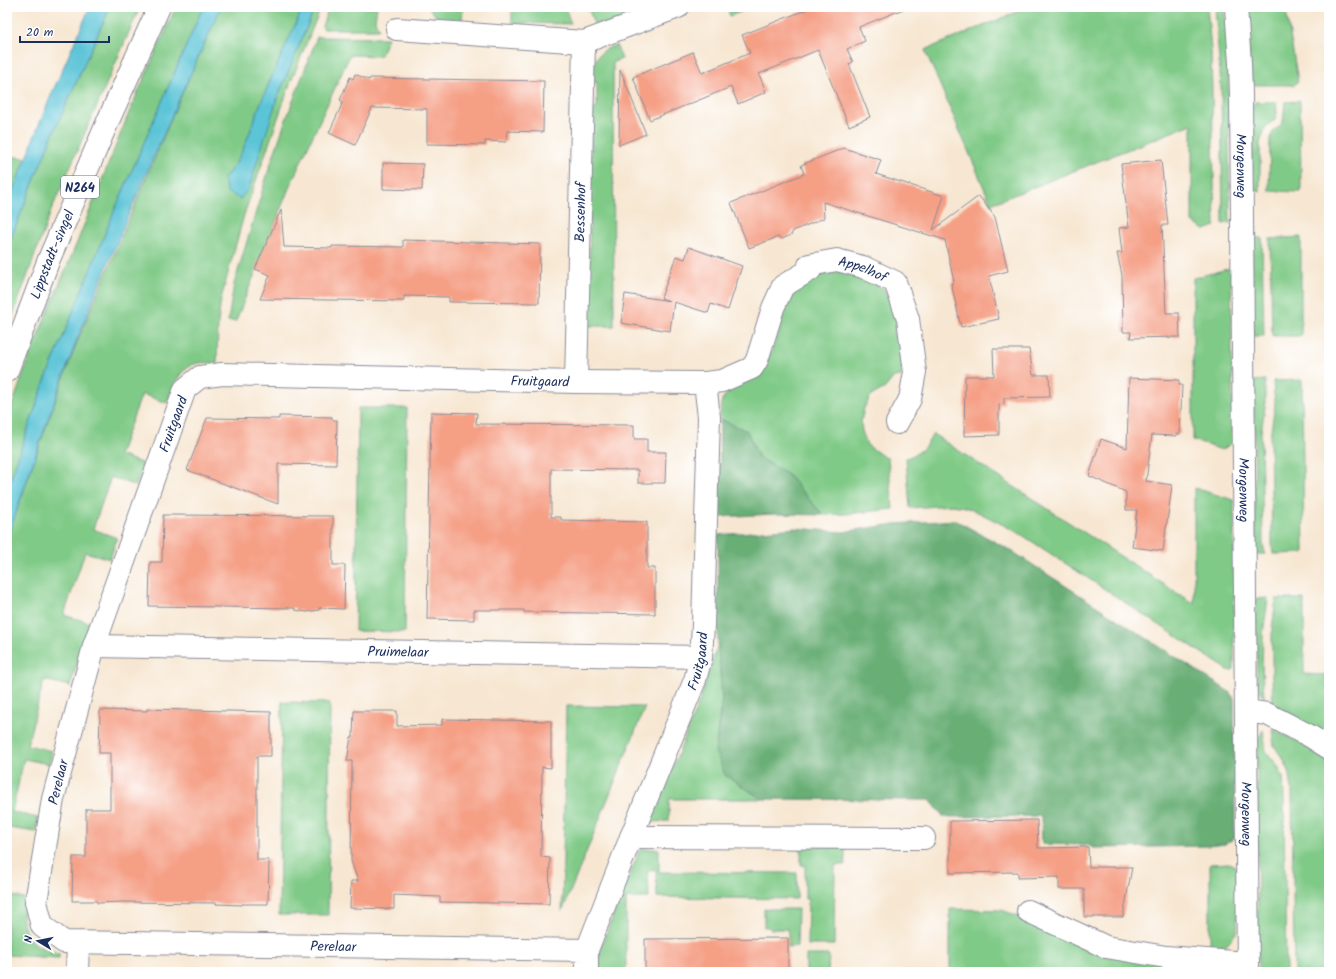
<svg xmlns="http://www.w3.org/2000/svg" width="1336" height="979" font-family="Kalam,sans-serif">
<rect width="100%" height="100%" fill="#fff"/>
<filter id="ink" filterUnits="userSpaceOnUse"><feTurbulence type="fractalNoise" baseFrequency=".025" numOctaves="2"/><feDisplacementMap in="SourceGraphic" scale="8" xChannelSelector="R" yChannelSelector="G"/><feConvolveMatrix kernelMatrix="1 2 1 2 8 2 1 2 1" color-interpolation-filters="sRGB"/></filter>
<filter id="wash" filterUnits="userSpaceOnUse"><feTurbulence type="fractalNoise" baseFrequency=".012" numOctaves="4" result="noise"/><feDisplacementMap in="SourceGraphic" scale="16" xChannelSelector="R" yChannelSelector="G"/><feGaussianBlur stdDeviation="0.9" result="paint"/><feColorMatrix in="noise" values="0 0 0 0 0 0 0 0 0 0 0 0 0 0 0 0 0 1.4 0 .05"/><feComposite in="paint" operator="in"/></filter>
<g filter="url(#wash)">
<rect width="100%" height="100%" fill="#f7e7d2"/>
<!-- green -->
<g fill="#80ca87" stroke="#4e7c72">
<path d="M110 7H140L51 211 7 332V248L51 138Z"/>
<path d="M176 7H203L113 214 82 291 43 386 7 489V420L32 349 76 245 130 110Z"/>
<path d="M221 7H303C289 40 273 72 260 105 250 129 243 160 224 178L227 192 277 99 315 7H321L290 84 244 215 221 299 218 323 217 364C184 357 177 377 167 403L142 394 119 455 144 464 136 486 111 477 93 529 117 538 110 559 85 552 64 615 90 623 70 686 44 680 27 745 52 751 49 764 24 759 12 812 38 818 36 832 9 828 7 842V539L49 418 76 345 177 105Z"/>
<path d="M329 7H377L375 20 379 29H324L322 26Z"/>
<path d="M429 7 463 8 462 22C447 22 437 21 429 7Z"/>
<path d="M512 7H565L571 24 512 23V10L506 9Z"/>
<path d="M588 7H630L624 10 626 19 612 23 594 24Z"/>
<path d="M727 7H753L730 16Z"/>
<path d="M1029 7H1207L1211 50 1215 226 1205 230 1192 222V124L991 204 925 50Z"/>
<path d="M1215 7H1224L1228 45 1230 223 1223 224 1221 87Z"/>
<path d="M1244 7H1301L1286 11 1298 81 1294 85H1254L1252 82Z"/>
<path d="M317 37 388 38 380 56 350 55 289 188 236 321H228L234 284 268 172 284 125Z"/>
<path d="M616 45 622 59 613 62 614 326H588L592 108H597V82H592C594 61 594 53 616 45Z"/>
<path d="M1300 101 1301 192 1269 191 1270 138 1273 132 1283 122 1285 102Z"/>
<path d="M1255 102H1276L1277 113 1275 119 1265 129 1260 143V192L1256 191 1252 187 1251 106Z"/>
<path d="M7 156 27 158 7 204Z"/>
<path d="M1301 237V336H1272L1270 239Z"/>
<path d="M1252 238H1262L1264 336H1253Z"/>
<path d="M1231 268 1233 442 1222 450 1193 440V278Z"/>
<path d="M842 271 863 279 883 288 890 299 902 345V376L894 377 885 388 871 396 864 408 861 422 862 431 867 445 884 457 888 458 893 509 846 514 823 515 786 473 759 458 747 431 720 419C721 414 720 405 722 400 730 386 747 381 761 376L780 330 784 306 794 290 814 277Z"/>
<path d="M1265 380V407L1261 432 1263 543 1265 554H1255L1254 381Z"/>
<path d="M1302 380 1304 553 1273 554 1272 543 1270 437 1275 405 1273 381Z"/>
<path d="M358 408H407L405 632 355 631Z"/>
<path d="M933 434 1194 604V488L1234 500V669L1231 671 1228 670 1019 533 980 513 965 507 952 505 910 508 906 458C921 453 925 448 933 434Z"/>
<path d="M1268 598 1263 635 1262 668 1264 698 1259 690 1257 683 1256 599Z"/>
<path d="M1276 599H1304V674L1329 675V740L1273 704 1272 676V628Z"/>
<path d="M718 644 722 698 717 734 725 775 762 799H669V821L651 822 701 697Z"/>
<path d="M282 702 330 703 328 915H279Z"/>
<path d="M566 706 645 707 562 912Z"/>
<path d="M1272 729 1329 757V972H1294L1292 790 1289 771 1284 760 1274 746Z"/>
<path d="M1263 730 1266 751 1279 768 1283 777 1284 801 1286 972H1258L1257 754 1258 739Z"/>
<path d="M801 846 845 847V865H835L834 945H807L808 899H805V865H801Z"/>
<path d="M640 849H659V872L797 873V899L657 897 656 870H648L649 898H626V972H596L601 946Z"/>
<path d="M1229 863 1237 867V932L1225 946H1210V864Z"/>
<path d="M7 895 24 898C19 928 26 947 59 953V958L7 955Z"/>
<path d="M764 909H798L797 946 788 947V929H770L769 927H764Z"/>
<path d="M950 909 1002 910 1035 923 1210 971 1219 972H950Z"/>
<path d="M806 955H829L828 972H806Z"/>
</g>
<!-- forest -->
<g fill="#68ae74" stroke="#426e69">
<path d="M720 419 747 431 759 458 786 473 823 515 775 514 719 517Z"/>
<path d="M955 520 1010 550 1228 691 1234 698 1235 838 1225 844 1209 846 1093 848 1088 845 1042 844 1041 816 944 817 930 800 762 799 725 775 715 751 722 698 718 644V535L796 528 843 532 895 524Z"/>
</g>
<!-- water -->
<g fill="#5bc4d7" stroke="#3b7a9a">
<path d="M90 7H110L51 138 7 248V204L30 150 32 142 52 93Z"/>
<path d="M203 7H221C170 118 120 231 75 345 51 409 29 474 7 539V489L43 386 113 214Z"/>
<path d="M303 7H315L277 99 249 188 240 199 227 192 224 178C243 160 250 129 260 105 273 72 289 40 303 7Z"/>
</g>
<g id="blocks">
<!-- building -->
<g fill="#f59f85">
<path d="M813 7H905L906 8 859 27 865 41 847 49 853 62 849 64 870 117 849 126 818 50 759 74 766 92 738 104 731 87 650 120 633 77 693 52 702 73 750 53 742 35Z"/>
<path d="M620 70 646 134 619 145Z"/>
<path d="M355 74 369 80 370 78 544 81 543 132 507 131 506 142 485 141V145L427 144V109L372 108 355 145 329 133 343 102 340 100 350 77 353 79Z"/>
<path d="M844 148 881 160 876 174 944 196 933 230 979 196 995 217 1008 271 989 276 999 319 961 327 951 283 954 282 945 240 823 202 824 218 793 231 791 235 782 239 778 237 749 248 731 203 804 174 801 165Z"/>
<path d="M1161 160 1168 225H1162L1166 313H1179L1180 337 1130 338 1131 332H1123L1122 275 1117 253H1122L1119 228 1129 227 1121 164Z"/>
<path d="M383 163 423 164 422 190 383 189Z"/>
<path d="M281 210 284 247 332 248V246L403 247V240L540 244 539 303 449 302V297L404 296V301L260 299 270 275 255 269Z"/>
<path d="M689 247 742 266 728 310 711 304 708 313 674 302 670 331 621 323 625 294 670 301 661 298 676 256 685 259Z"/>
<path d="M993 349H1029L1033 375H1049L1050 397 1004 398V404L999 405V435L964 436 965 376H994Z"/>
<path d="M1129 378 1179 380V385H1182L1180 434H1176L1177 436 1152 435 1146 481 1172 485 1163 551 1132 547 1137 510H1126V492L1089 476 1101 439 1127 448Z"/>
<path d="M431 412 477 413 476 424 634 425V439H647V452H666L665 483H638V470L551 469V517H561V520L647 522V568H655V614L524 612V610H474V620L427 619Z"/>
<path d="M279 416 332 417V420H337L336 465 278 464V504L187 470 207 418 279 419Z"/>
<path d="M163 515 333 516V565H345L344 609 319 608V610L307 612 295 610V608L149 606 150 562H162Z"/>
<path d="M147 709 271 712V756H257V860H269L268 904H242V905L216 904 217 903 123 902 97 903V901H72L73 857H86V809H110V753H99L100 710 147 711Z"/>
<path d="M354 711H397V726L442 725V719L551 721V768L542 767 541 857 550 858 549 904 440 902V897L394 895V909L350 908 351 881H358L351 861 352 761H347L351 737H353Z"/>
<path d="M1037 820 1038 848 1088 847 1089 867H1132L1123 917H1084V889H1059V877L1018 878V872L950 873V821Z"/>
<path d="M788 938V972H645V939Z"/>
</g>
</g>
</g>
<g filter="url(#ink)">
<use href="#blocks" fill-opacity="0" stroke="#898b98" stroke-width="1"/>
<g fill="none" stroke-linecap="round" stroke-linejoin="round">
<defs>
<g id="minor">
<path id="s1" d="M1236 7 1240 63 1241 95 1248 972"/>
<path d="M397 29 584 42 678 7"/>
<path id="s2" d="M576 382 584 42"/>
<path id="s3" d="M705 383 722 381 752 368 757 360 773 308 783 286 810 270 809 265 837 260 863 267 895 282 908 319 915 372 910 399 897 423"/>
<path id="s4" d="M94 646 701 657"/>
<path d="M1246 711 1267 714 1310 736 1329 748"/>
<path d="M631 837 924 838"/>
<path d="M1028 911 1106 947 1166 957 1248 963"/>
<path d="M77 972 78 943"/>
<path id="s5" d="M587 972V950L631 837 695 680 701 657 703 625 709 417 705 383 576 382 222 374 200 377 185 389 94 646 53 799 36 902 42 926 64 942 587 950"/>
</g>
<g id="major">
<path id="s6" d="M7 371 49 259 108 121 159 7"/>
</g>
</defs>
<!-- minor casing -->
<use href="#minor" stroke="#898b98" stroke-width="24"/>
<!-- major casing -->
<use href="#major" stroke="#898b98" stroke-width="24"/>
<!-- minor -->
<use href="#minor" stroke="#fff" stroke-width="22"/>
<!-- major -->
<use href="#major" stroke="#fff" stroke-width="22"/>
</g>
</g>
<g text-anchor="middle" stroke-width="3" stroke-linejoin="round" paint-order="stroke">
<!-- shield labels -->
<rect fill="#fff" stroke="#5f6d8e" stroke-width="1" x="61" y="176" width="38" height="22" rx="3"/>
<g font-size="13" font-weight="bold" fill="#1b2f5e">
<text x="80" y="192">N264</text>
</g>
<!-- street labels -->
<g font-size="14" fill="#1b2f5e" stroke="#fff">
<text dy="5" stroke="none"><textPath href="#s1" startOffset="159">Morgenweg</textPath></text>
<text dy="5" stroke="none"><textPath href="#s2" startOffset="170">Bessenhof</textPath></text>
<text dy="5" stroke="none"><textPath href="#s6" startOffset="125">Lippstadt-singel</textPath></text>
<text dy="5" stroke="none"><textPath href="#s3" startOffset="230">Appelhof</textPath></text>
<text transform="translate(540 381) rotate(1)" y="5">Fruitgaard</text>
<text transform="translate(173 424) rotate(-70)" y="5">Fruitgaard</text>
<text dy="5" stroke="none"><textPath href="#s1" startOffset="483">Morgenweg</textPath></text>
<text dy="5" stroke="none"><textPath href="#s4" startOffset="304">Pruimelaar</textPath></text>
<text dy="5" stroke="none"><textPath href="#s5" startOffset="332">Fruitgaard</textPath></text>
<text transform="translate(58 782) rotate(-76)" y="5">Perelaar</text>
<text dy="5" stroke="none"><textPath href="#s1" startOffset="807">Morgenweg</textPath></text>
<text dy="5" stroke="none"><textPath href="#s5" startOffset="1992">Perelaar</textPath></text>
</g>
</g>
<!-- margin -->
<rect width="1336" height="979" fill="none" stroke="#fff" stroke-width="24"/>
<!-- north arrow -->
<g transform="translate(38 941) rotate(280)" stroke="#ffffff" stroke-width="3" paint-order="stroke">
<path d="M0-3L7 15L0 10L-7 15Z" fill="#1b2f5e"/>
<text y="-6" font-size="11" font-weight="bold" text-anchor="middle" fill="#1b2f5e">N</text>
</g>
<!-- scale -->
<path d="M20 36v6h89v-6" fill="none" stroke="#1b2f5e" stroke-width="2"/>
<text x="26" y="36" font-size="12" fill="#1b2f5e" stroke="#ffffff" stroke-width="3" paint-order="stroke">20 m</text>
</svg>
